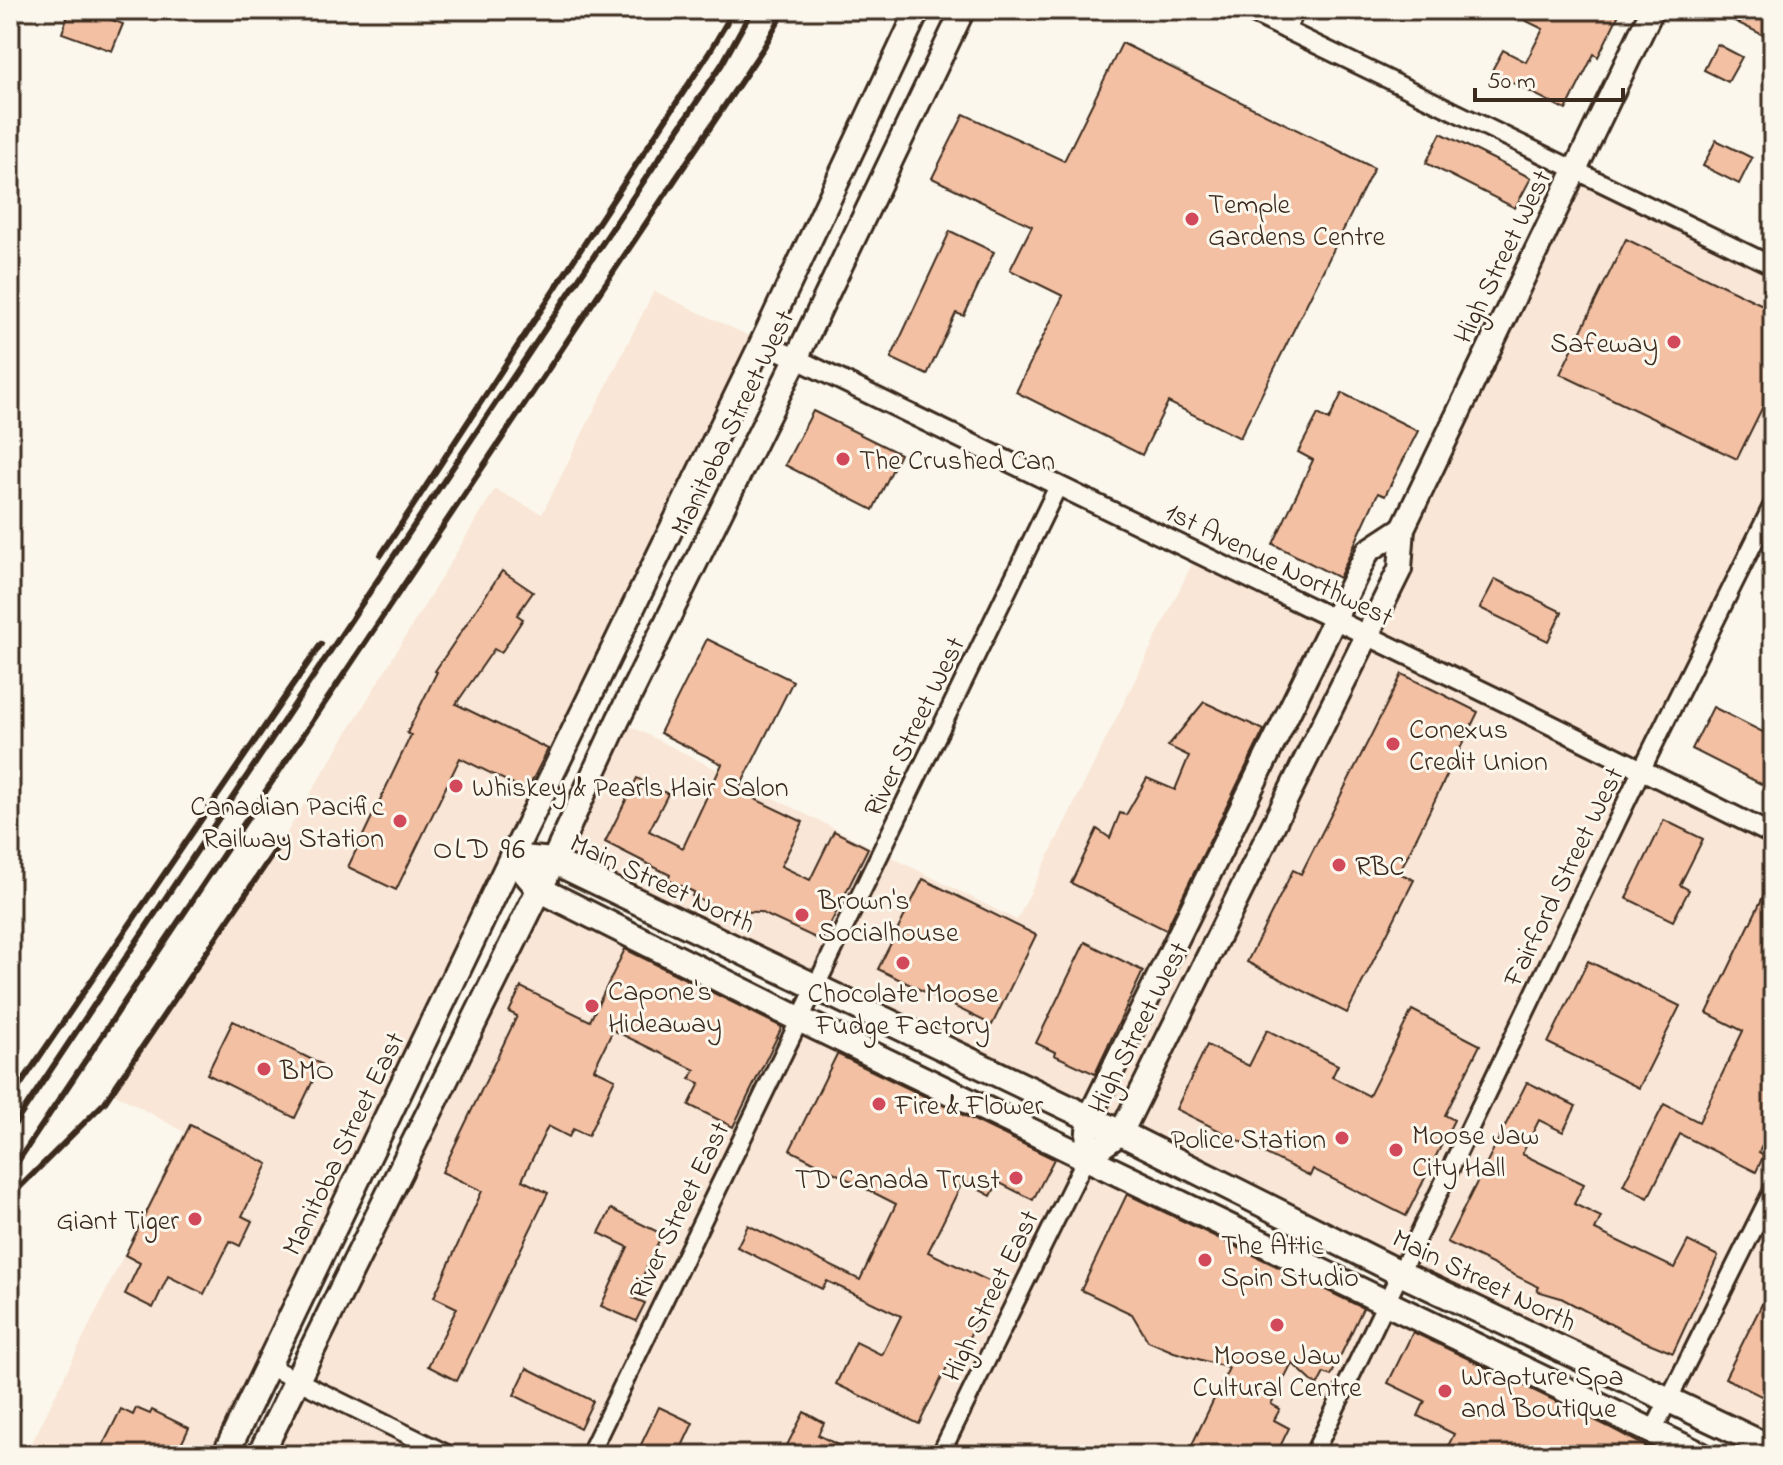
<svg xmlns="http://www.w3.org/2000/svg" width="1783" height="1465" font-family="'Indie Flower',sans-serif">
<rect width="100%" height="100%" fill="#fbf7ec"/>
<filter id="ink" filterUnits="userSpaceOnUse"><feTurbulence type="fractalNoise" baseFrequency=".0125" numOctaves="2"/><feDisplacementMap in="SourceGraphic" scale="16" xChannelSelector="R" yChannelSelector="G"/><feConvolveMatrix kernelMatrix="1 2 1 2 8 2 1 2 1" color-interpolation-filters="sRGB"/></filter>
<g filter="url(#ink)">
<!-- built -->
<g fill="#f9e6d6">
<path d="M1576 171 1773 266V504L1641 771 1773 835V1449L553 861 618 720 1017 920 1197 554 1366 637 1403 528Z"/>
<path d="M654 291 762 342 225 1455H26L184 1132 112 1092 281 842 495 489 542 514Z"/>
<path d="M539 889 1701 1455H260Z"/>
</g>
<!-- building -->
<g fill="#f3c0a3" stroke="#3b2a1e" stroke-width="2">
<path d="M70 10H85L123 24 112 51 62 33Z"/>
<path d="M1504 10H1621L1598 57 1594 54 1566 110 1491 72 1503 50 1526 62 1543 29Z"/>
<path d="M1712 10H1763L1773 15V40Z"/>
<path d="M1122 43 1374 168 1240 438 1168 402 1142 455 1016 392 1063 296 1010 270 1032 226 932 178 964 114 1064 161Z"/>
<path d="M1717 44 1742 57 1728 82 1704 70Z"/>
<path d="M1441 133 1531 178 1515 208 1426 163Z"/>
<path d="M1716 140 1752 158 1739 184 1703 166Z"/>
<path d="M950 231 994 252 964 316 956 313 927 375 891 358Z"/>
<path d="M1626 239 1773 310V386L1737 459 1560 374Z"/>
<path d="M1342 393 1418 431 1385 496 1378 493 1339 578 1273 544 1313 460 1298 452 1318 414 1329 420Z"/>
<path d="M813 411 900 454 873 510 785 465Z"/>
<path d="M502 571 533 592 517 615 523 619 501 653 494 649 456 704 548 749 527 791 460 758 396 890 348 867 411 735 407 733 437 672 435 671Z"/>
<path d="M1495 579 1562 612 1548 641 1480 608Z"/>
<path d="M707 639 793 681 738 791 803 822 781 866 810 880 834 831 868 848 822 941 760 912 723 911 692 896 694 892 668 880 670 875 605 842 637 778 668 794 649 831 683 848 722 764 660 733Z"/>
<path d="M1402 674 1478 712 1399 873 1414 880 1347 1013 1247 962 1293 870 1301 874Z"/>
<path d="M1204 702 1264 730 1166 930 1071 883 1097 829 1110 838 1120 813 1126 815 1147 778 1175 790 1189 756 1168 746Z"/>
<path d="M1713 707 1773 737V790L1692 749Z"/>
<path d="M1664 820 1703 839 1680 885 1689 890 1673 921 1626 898Z"/>
<path d="M1773 876V1123L1759 1152 1764 1155 1756 1172 1680 1134 1648 1198 1623 1185 1664 1104 1699 1122 1743 1031 1707 1013Z"/>
<path d="M923 879 1036 935 992 1025 878 969Z"/>
<path d="M1085 942 1143 971 1095 1074 1054 1055 1055 1052 1036 1043Z"/>
<path d="M625 949 782 1027 733 1127 689 1105 700 1083 690 1079 695 1070 613 1030 594 1069 615 1079 588 1136 573 1129 569 1137 548 1126 522 1180 548 1193 457 1381 428 1366 457 1308 434 1297 482 1191 442 1172 517 1016 509 1012 521 987 590 1021Z"/>
<path d="M1588 961 1680 1006 1639 1088 1548 1043Z"/>
<path d="M1412 1010 1480 1045 1445 1115 1454 1120 1406 1216 1313 1169 1310 1176 1176 1109 1207 1045 1249 1066 1267 1030 1338 1065 1332 1077 1369 1096Z"/>
<path d="M233 1021 321 1064 295 1118 207 1074Z"/>
<path d="M837 1054 1054 1159 1033 1200 998 1182 991 1196 963 1181 928 1252 995 1284 954 1368 948 1365 919 1424 836 1384 856 1342 882 1355 901 1316 827 1281 822 1289 737 1247 748 1225 860 1280 896 1204 790 1150Z"/>
<path d="M1527 1082 1576 1106 1563 1132 1539 1120 1522 1154 1584 1184 1574 1204 1601 1217 1595 1230 1674 1268 1688 1241 1718 1256 1673 1353 1639 1339 1561 1298 1537 1291 1539 1287 1447 1242Z"/>
<path d="M190 1125 268 1164 242 1216 252 1221 240 1246 230 1241 204 1294 168 1276 153 1308 125 1294 140 1263 125 1255Z"/>
<path d="M1127 1194 1363 1308 1331 1376 1324 1373 1317 1386 1292 1363 1271 1404 1280 1409 1274 1420 1289 1428 1276 1455H1187L1229 1368 1174 1352 1148 1341 1132 1314 1081 1290Z"/>
<path d="M611 1209 662 1234 633 1298 645 1303 636 1321 601 1306 628 1247 599 1233Z"/>
<path d="M1773 1282V1402L1725 1378Z"/>
<path d="M1413 1332 1611 1428 1662 1455H1466L1448 1446 1454 1434 1418 1416 1425 1401 1388 1383Z"/>
<path d="M527 1368 593 1401 580 1428 514 1395Z"/>
<path d="M659 1407 693 1423 678 1455H636Z"/>
<path d="M136 1408 150 1414 152 1410 189 1428 176 1455H98L121 1409 133 1415Z"/>
<path d="M804 1412 824 1423 818 1435 858 1455H782Z"/>
</g>
<g fill="none" stroke-linecap="round" stroke-linejoin="round">
<defs>
<g id="minor">
<path d="M1245 10 1773 266"/>
<path d="M1286 30 1296 10"/>
<path d="M268 1366 449 1455"/>
<path d="M1653 1431 1773 1190"/>
<path d="M589 1455 1058 486"/>
<path d="M940 1455 1086 1158"/>
<path d="M1313 1455 1641 771 1773 504"/>
</g>
<path id="tertiary" d="M762 342 1511 705 1773 835"/>
<g id="secondary">
<path d="M512 857 762 342 918 10"/>
<path d="M553 861 618 720 796 359 963 10"/>
<path d="M1086 1158 1121 1133 1400 569 1403 528 1652 10"/>
<path d="M1086 1158 1089 1118 1368 551 1403 528"/>
</g>
<g id="primary">
<path d="M512 857 553 861 1121 1133 1402 1274 1773 1449"/>
<path d="M512 857 539 889 799 1019 1701 1455"/>
<path d="M225 1455 512 857"/>
<path d="M260 1455 546 876"/>
</g>
</defs>
<!-- minor casing -->
<use href="#minor" stroke="#3b2a1e" stroke-width="22"/>
<!-- tertiary casing -->
<use href="#tertiary" stroke="#3b2a1e" stroke-width="24"/>
<!-- secondary casing -->
<use href="#secondary" stroke="#3b2a1e" stroke-width="28"/>
<!-- primary casing -->
<use href="#primary" stroke="#3b2a1e" stroke-width="30"/>
<!-- minor -->
<use href="#minor" stroke="#fbf7ec" stroke-width="16"/>
<!-- tertiary -->
<use href="#tertiary" stroke="#fbf7ec" stroke-width="18"/>
<!-- secondary -->
<use href="#secondary" stroke="#fbf7ec" stroke-width="22"/>
<!-- primary -->
<use href="#primary" stroke="#fbf7ec" stroke-width="24"/>
<!-- rail -->
<g stroke="#3b2a1e" stroke-width="6">
<path d="M381 555 709 53 734 10"/>
<path d="M10 1100 321 644"/>
<path d="M10 1131 722 64 752 10"/>
<path d="M10 1173 764 47 785 10"/>
<path d="M10 1197 105 1102 281 842"/>
</g>
</g>
</g>
<!-- markers -->
<g fill="#d1495b" stroke="#fbf7ec" stroke-width="3">
<circle cx="1192" cy="219" r="8"/>
<circle cx="1674" cy="342" r="8"/>
<circle cx="843" cy="459" r="8"/>
<circle cx="1393" cy="744" r="8"/>
<circle cx="456" cy="786" r="8"/>
<circle cx="400" cy="821" r="8"/>
<circle cx="1339" cy="865" r="8"/>
<circle cx="802" cy="915" r="8"/>
<circle cx="903" cy="963" r="8"/>
<circle cx="592" cy="1006" r="8"/>
<circle cx="264" cy="1069" r="8"/>
<circle cx="879" cy="1104" r="8"/>
<circle cx="1342" cy="1138" r="8"/>
<circle cx="1396" cy="1150" r="8"/>
<circle cx="1016" cy="1178" r="8"/>
<circle cx="195" cy="1219" r="8"/>
<circle cx="1205" cy="1260" r="8"/>
<circle cx="1277" cy="1325" r="8"/>
<circle cx="1445" cy="1391" r="8"/>
</g>
<g text-anchor="middle" stroke-width="6" stroke-linejoin="round" paint-order="stroke">
<!-- poi labels -->
<g font-size="28" fill="#3b2a1e" stroke="#fbf7ec" text-anchor="start">
<text x="1208" y="213">Temple<tspan x="1208" dy="32">Gardens Centre</tspan></text>
<text x="1658" y="352" text-anchor="end">Safeway</text>
<text x="859" y="469">The Crushed Can</text>
<text x="1409" y="738">Conexus<tspan x="1409" dy="32">Credit Union</tspan></text>
<text x="472" y="796">Whiskey &amp; Pearls Hair Salon</text>
<text x="384" y="815" text-anchor="end">Canadian Pacific<tspan x="384" dy="32">Railway Station</tspan></text>
<text x="1355" y="875">RBC</text>
<text x="818" y="909">Brown's<tspan x="818" dy="32">Socialhouse</tspan></text>
<text x="608" y="1000">Capone's<tspan x="608" dy="32">Hideaway</tspan></text>
<text x="903" y="1002" text-anchor="middle">Chocolate Moose<tspan x="903" dy="32">Fudge Factory</tspan></text>
<text x="280" y="1079">BMO</text>
<text x="895" y="1114">Fire &amp; Flower</text>
<text x="1412" y="1144">Moose Jaw<tspan x="1412" dy="32">City Hall</tspan></text>
<text x="1326" y="1148" text-anchor="end">Police Station</text>
<text x="1000" y="1188" text-anchor="end">TD Canada Trust</text>
<text x="179" y="1229" text-anchor="end">Giant Tiger</text>
<text x="1221" y="1254">The Attic<tspan x="1221" dy="32">Spin Studio</tspan></text>
<text x="1277" y="1364" text-anchor="middle">Moose Jaw<tspan x="1277" dy="32">Cultural Centre</tspan></text>
<text x="1461" y="1385">Wrapture Spa<tspan x="1461" dy="32">and Boutique</tspan></text>
</g>
<!-- street labels -->
<g font-size="28" fill="#3b2a1e" stroke="#fbf7ec">
<text transform="translate(1501 256) rotate(-64)" y="10">High Street West</text>
<text transform="translate(731 422) rotate(-64)" y="10">Manitoba Street West</text>
<text transform="translate(1280 563) rotate(26)" y="10">1st Avenue Northwest</text>
<text transform="translate(913 726) rotate(-64)" y="10">River Street West</text>
<text transform="translate(1562 876) rotate(-64)" y="10">Fairford Street West</text>
<text transform="translate(663 882) rotate(25)" y="10">Main Street North</text>
<text transform="translate(1137 1027) rotate(-63)" y="10">High Street West</text>
<text transform="translate(342 1143) rotate(-64)" y="10">Manitoba Street East</text>
<text transform="translate(678 1210) rotate(-64)" y="10">River Street East</text>
<text transform="translate(1485 1279) rotate(26)" y="10">Main Street North</text>
<text transform="translate(989 1295) rotate(-64)" y="10">High Street East</text>
</g>
<!-- neighbourhood labels -->
<g font-size="30" letter-spacing="2" fill="#3b2a1e" stroke="#fbf7ec">
<text x="480" y="858">OLD 96</text>
</g>
</g>
<!-- margin -->
<rect width="1783" height="1465" fill="none" stroke="#fbf7ec" stroke-width="40"/>
<rect x="20" y="20" width="1743" height="1425" fill="none" stroke="#3b2a1e" stroke-width="3" filter="url(#ink)"/>
<!-- scale -->
<path d="M1475 88v12h148v-12" fill="none" stroke="#3b2a1e" stroke-width="4"/>
<text x="1487" y="88" font-size="24" fill="#3b2a1e" stroke="#fbf7ec" stroke-width="6" paint-order="stroke">50 m</text>
</svg>
